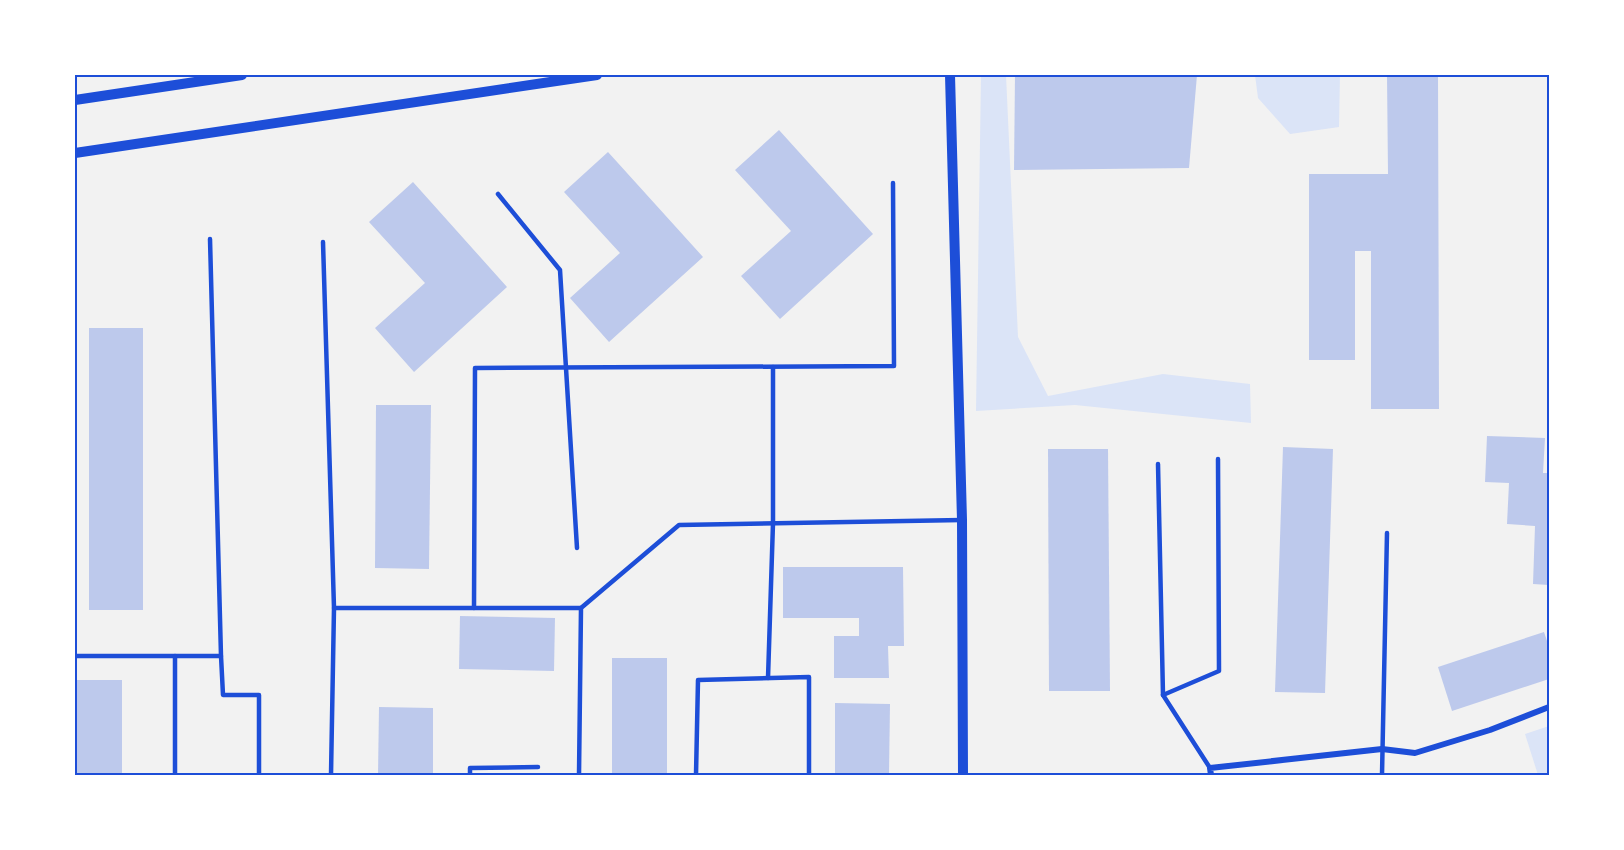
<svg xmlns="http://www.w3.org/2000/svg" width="1624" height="850" font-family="'Work Sans',sans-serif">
<rect width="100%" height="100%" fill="#f2f2f2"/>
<!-- green -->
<g fill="#dbe4f7">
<path d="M981 75H1006L1018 337 1048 396 1163 374 1250 384 1251 423 1075 405 976 411Z"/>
<path d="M1255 75H1340L1339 127 1290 134 1258 98Z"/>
<path d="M1549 726V775H1538L1525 734Z"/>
</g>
<!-- building -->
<g fill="#bdc9ec">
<path d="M1015 75H1197L1189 168 1014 170Z"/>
<path d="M1387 75H1438L1439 409H1371V251H1355V360H1309V174H1388Z"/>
<path d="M779 130 873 234 780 319 741 276 791 231 735 170Z"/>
<path d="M608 152 703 257 609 342 570 298 620 253 564 192Z"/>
<path d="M413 182 507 287 414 372 375 328 425 283 369 222Z"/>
<rect x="89" y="328" width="54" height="282"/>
<path d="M376 405H431L429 569 375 568Z"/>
<path d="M1487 436 1545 438 1543 473H1549V585L1533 584 1535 526 1507 524 1509 483 1485 482Z"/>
<path d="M1283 447 1333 449 1325 693 1275 692Z"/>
<path d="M1048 449H1108L1110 691H1049Z"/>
<path d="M783 567H903L904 646H888L889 678H834V636H859V618H783Z"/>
<path d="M460 616 555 618 554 671 459 669Z"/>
<path d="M1544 632 1549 647V679L1452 711 1438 667Z"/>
<rect x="612" y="658" width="55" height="117"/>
<rect x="75" y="680" width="47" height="95"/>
<path d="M835 703 890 704 889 775H835Z"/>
<path d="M379 707 433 708V775H378Z"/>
</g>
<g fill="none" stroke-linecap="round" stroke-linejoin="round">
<!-- service -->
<g stroke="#1d4ed8" stroke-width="4.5">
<path d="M498 194 560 270 577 548"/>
<path d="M323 242 334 608"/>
<path d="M1158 464 1163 695 1210 768"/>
<path d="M474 608 475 368 894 366 893 183"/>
<path d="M75 656H221L210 239"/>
<path d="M175 656V775"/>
<path d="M221 656 223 695H259V775"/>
<path d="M768 678 773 523V367"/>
<path d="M1163 695 1219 671 1218 459"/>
<path d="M331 775 334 608H581"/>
<path d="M470 775V768L538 767"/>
<path d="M579 775 581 608 679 525 962 520"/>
<path d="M696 775 698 680 809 677V775"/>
<path d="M1382 775 1387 533"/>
</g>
<!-- minor -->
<path stroke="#1d4ed8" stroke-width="6" d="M1211 775 1210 768 1382 749 1415 753 1490 730 1549 707"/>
<!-- tertiary -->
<g stroke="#1d4ed8" stroke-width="10">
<path d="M950 75 962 520 963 775"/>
<path d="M75 100 242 75"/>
<path d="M75 153 597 75"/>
</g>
</g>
<!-- border -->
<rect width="1624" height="850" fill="none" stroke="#ffffff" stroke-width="153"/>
<rect x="76" y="76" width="1472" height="698" fill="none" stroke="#1d4ed8" stroke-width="2"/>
</svg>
